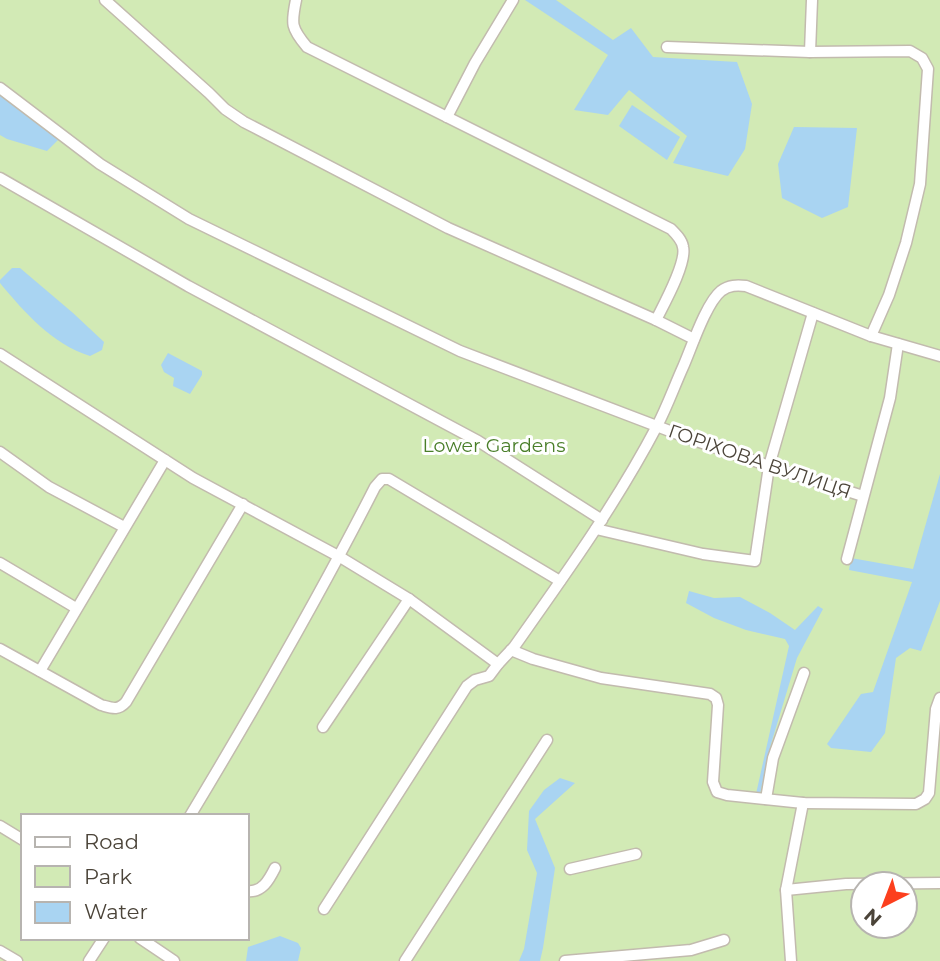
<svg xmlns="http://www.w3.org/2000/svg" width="940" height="961" font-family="Montserrat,sans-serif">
<rect width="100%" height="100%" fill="#f6f3ec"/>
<!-- green -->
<path fill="#d2eab5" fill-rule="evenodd" d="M0 0H940V961H0ZM23 816H247V938H23ZM863 884H905V926H863Z"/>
<!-- water -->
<g fill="#a9d4f2">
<path d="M525 0H556L613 40 631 28 653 57 737 62 752 104 745 149 728 176 673 163 687 136 629 90 608 115 574 110 608 55Z"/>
<path d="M0 91 40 123 58 140 47 151 7 139 0 135Z"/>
<path d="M632 105 680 137 667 160 619 126Z"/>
<path d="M794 127 857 128 848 207 822 218 782 198 778 164Z"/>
<path d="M12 268H20L73 313 104 342 102 350 90 356C52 344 25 313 0 283V280Z"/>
<path d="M168 353 202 371V375L190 394 173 386 174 378 164 372 161 365Z"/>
<path d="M940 474V601L921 651 910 648 896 658 885 733 871 752 831 748 827 744 861 694 873 692 912 582 849 570 851 558 913 569Z"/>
<path d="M689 591 714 598 740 597 770 613 795 630 818 606 823 609 797 658 771 744 760 794H756L789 646 785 639 746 630 714 618 686 603Z"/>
<path d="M560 778 575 783 535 819 555 868 543 948 540 961H519L524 949 537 873 527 850 529 811 544 790Z"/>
<path d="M280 936 298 943 301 948 298 961H246L248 947Z"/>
</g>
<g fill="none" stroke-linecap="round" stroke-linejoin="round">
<defs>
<g id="minor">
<path d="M105 0 209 93 225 109 244 122 448 228 656 320 694 339"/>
<path d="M296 0C291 24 291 28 307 47L671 229C676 234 682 240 683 247 687 263 664 304 656 320"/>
<path d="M667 47 810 52 910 51 922 58 928 69 920 184 906 243 889 295 871 336"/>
<path d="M810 52 812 0"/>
<path d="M0 88 100 164 189 219 460 351 688 438 787 472 863 496"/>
<path d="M447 117 475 63 513 0"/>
<path d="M0 178 188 286 478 441 602 520"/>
<path d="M0 354 193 478 340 557 409 599 498 664"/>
<path d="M0 452 49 487 124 527"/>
<path d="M596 529 703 554 755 561 769 466 813 313"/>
<path d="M847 559 890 398 898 344"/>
<path d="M0 563 76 608"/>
<path d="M0 649 101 705C112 708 118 711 126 702L243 504"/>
<path d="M511 650 533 659 601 678 710 694 716 698 718 705 713 782 717 792 727 795 803 803 916 804 925 799 929 793 936 709 940 698"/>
<path d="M40 671 165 460"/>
<path d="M323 727 409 599"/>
<path d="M766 799 773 758 804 673"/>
<path d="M190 816C255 708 318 599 375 487L382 479H389L560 581"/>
<path d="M0 826 23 840"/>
<path d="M570 869 636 854"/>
<path d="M786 890 846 884 940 883"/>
<path d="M247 891C262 893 269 880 275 868"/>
<path d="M324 909 467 686 475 680 489 676 498 664 514 647C565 575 616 504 657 426 667 407 674 387 683 367 691 349 706 303 721 291 729 285 737 285 746 286L871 336 940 356"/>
<path d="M140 938 174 961"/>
<path d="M0 951 17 961"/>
<path d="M89 961 104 938"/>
<path d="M405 961 547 740"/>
<path d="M565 961 691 950 724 940"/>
<path d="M791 961 786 890 803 803"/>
</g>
</defs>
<!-- minor casing -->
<use href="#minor" stroke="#c2bbae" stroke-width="13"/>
<!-- minor -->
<use href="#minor" stroke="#fff" stroke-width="10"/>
</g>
<g text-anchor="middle" stroke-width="6" stroke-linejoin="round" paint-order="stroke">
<!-- park labels -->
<g font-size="19" fill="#4a7f2a" stroke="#fff">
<text x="494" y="452">Lower Gardens</text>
</g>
<!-- street labels -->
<g font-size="19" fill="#4b4439" stroke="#fff">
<text transform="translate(760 461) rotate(19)" y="7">ГОРІХОВА ВУЛИЦЯ</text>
</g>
</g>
<!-- legend -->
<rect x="21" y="814" width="228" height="126" fill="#ffffff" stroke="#b7b4b0" stroke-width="2"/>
<rect x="35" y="837" width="35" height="10" fill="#ffffff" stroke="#b7b4b0" stroke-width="2"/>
<text x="84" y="849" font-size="21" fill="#4b4439">Road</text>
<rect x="35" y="866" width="35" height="21" fill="#d2eab5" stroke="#b7b4b0" stroke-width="2"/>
<text x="84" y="884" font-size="21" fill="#4b4439">Park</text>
<rect x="35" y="902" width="35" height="21" fill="#a9d4f2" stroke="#b7b4b0" stroke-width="2"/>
<text x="84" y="919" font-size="21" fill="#4b4439">Water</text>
<!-- north arrow -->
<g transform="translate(884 905) rotate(222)"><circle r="33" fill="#ffffff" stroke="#b7b4b0" stroke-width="2"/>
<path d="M0-5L12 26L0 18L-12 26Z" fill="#fc3f1d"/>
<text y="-10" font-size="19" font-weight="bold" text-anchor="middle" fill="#4b4439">N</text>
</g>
</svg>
